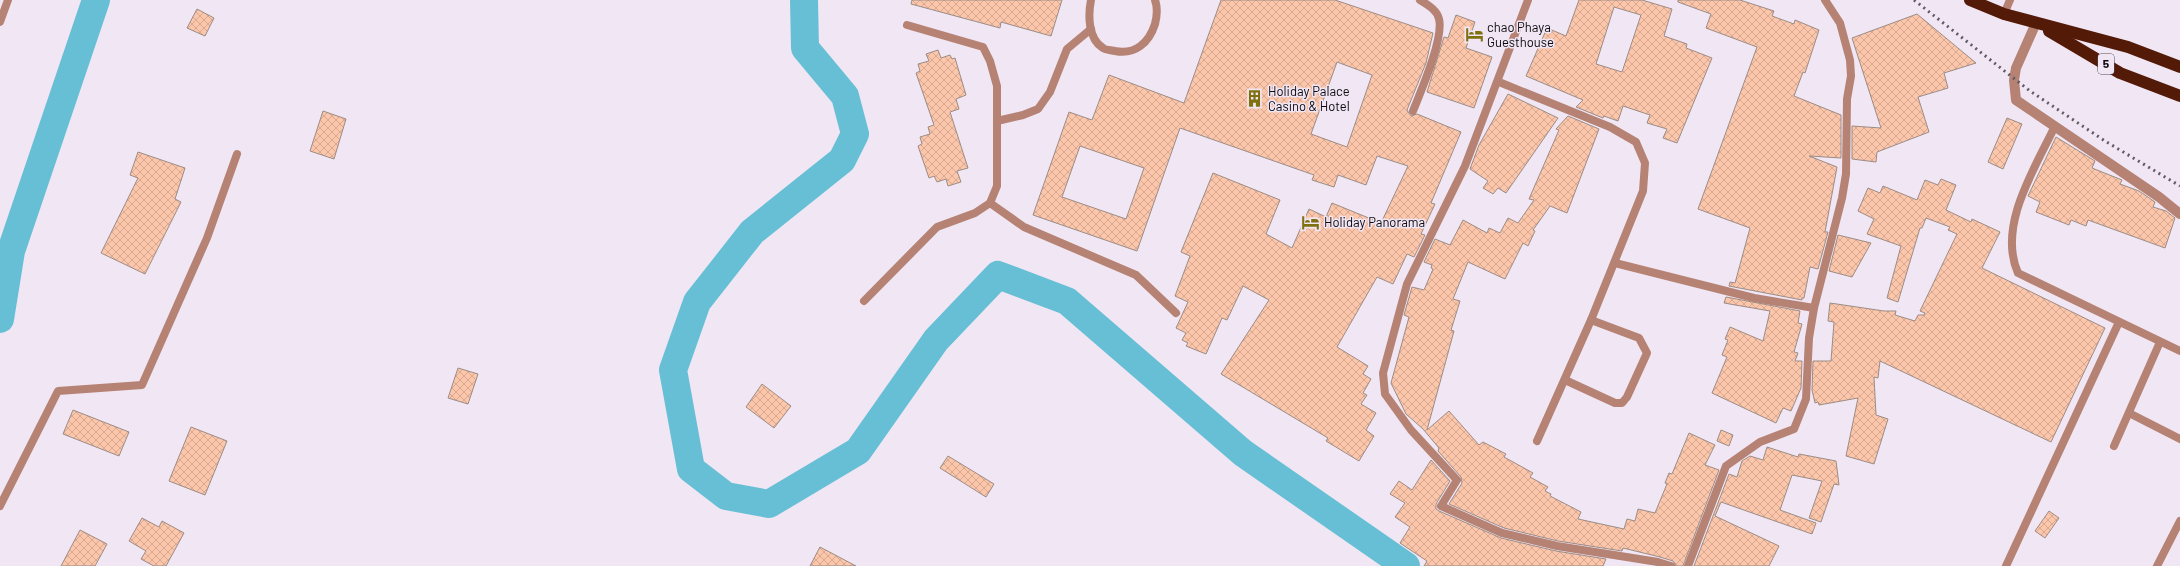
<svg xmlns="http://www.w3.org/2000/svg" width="2180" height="566" font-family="Barlow,sans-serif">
<defs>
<pattern id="building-cross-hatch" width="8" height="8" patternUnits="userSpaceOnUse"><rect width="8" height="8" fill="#fcc6ab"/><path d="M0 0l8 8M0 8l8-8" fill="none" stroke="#d7a992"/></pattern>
</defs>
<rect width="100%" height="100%" fill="#f0e6f4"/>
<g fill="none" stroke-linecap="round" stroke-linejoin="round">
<!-- river -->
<g stroke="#67bfd5" stroke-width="28">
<path d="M804 0 805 48 845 96 855 134 842 160 752 232 697 302 673 370 691 469 726 496 769 504 858 451 936 340 998 275 1067 301 1243 453 1406 566"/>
<path d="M0 319 11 251 96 0"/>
</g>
</g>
<!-- building -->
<g fill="url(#building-cross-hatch)" stroke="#9c8c85" fill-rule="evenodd">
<path d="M912 0H1062L1051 36 1001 22 1000 28 911 4Z"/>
<path d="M1221 0H1335L1433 33 1426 63 1407 110 1411 116 1417 114 1461 132 1431 203 1435 204 1421 234 1425 235 1414 257 1407 254 1393 284 1377 277 1337 347 1368 366 1363 374 1371 379 1363 393 1367 395 1361 404 1376 413 1366 430 1374 436 1359 461 1326 441 1328 438 1221 374 1269 300 1243 286 1227 320 1222 318 1206 354 1186 346 1188 343 1182 340 1186 333 1176 328 1188 302 1175 296 1190 256 1181 252 1213 173 1280 200 1266 234 1292 248 1309 209 1326 217 1332 203 1381 223 1408 166 1377 156 1366 185 1338 175 1334 187 1312 180 1314 175 1180 128 1137 251 1033 215 1069 112 1092 120 1109 75 1184 103ZM1337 62 1372 75 1347 147 1311 134ZM1080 146 1144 168 1126 219 1062 197Z"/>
<path d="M1579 0H1642L1672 9 1664 36 1687 44 1686 48 1712 58 1677 143 1663 138 1667 129 1647 123 1650 115 1623 106 1618 121 1604 116 1603 118 1576 107 1583 100 1526 76 1547 28 1566 36ZM1614 7 1641 15 1622 72 1596 64Z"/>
<path d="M1678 0H1740L1774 11 1772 16 1794 24 1795 20 1819 30 1805 73 1803 72 1794 96 1841 115V158L1809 156 1837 167 1825 232H1828L1818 269 1810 267 1804 298H1802V300L1729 286 1730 282 1735 283 1750 228 1698 209 1757 47 1706 28 1711 14 1678 2Z"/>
<path d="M197 9 214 18 205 36 187 28Z"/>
<path d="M1917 14 1976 63 1944 73 1948 88 1918 97 1929 132 1877 152 1876 162 1852 159V126L1881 128 1852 38Z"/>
<path d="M1456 15 1475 22 1466 48 1492 57 1474 108 1427 92 1444 37 1448 38Z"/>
<path d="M938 50 941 58 950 55 952 59 955 58 966 95 956 99 959 109 950 112 968 168 957 171 961 182 948 186 946 179 937 182 934 176 929 178 918 146 922 144 920 137 930 134 928 127 934 125 916 73 920 71 918 64 929 61 926 54Z"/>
<path d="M1508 94 1558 118 1506 193 1498 188 1493 194 1483 188 1488 181 1470 169 1479 145Z"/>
<path d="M323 111 346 119 334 159 310 151Z"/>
<path d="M1568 116 1599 129 1567 213 1550 206 1533 230 1535 231 1528 246 1523 243 1505 279 1468 262 1453 299 1460 301 1451 330 1454 331 1427 430 1449 411 1479 445 1483 442 1506 454 1504 457 1533 473 1530 477 1548 487 1545 491 1551 494 1550 496 1581 512 1578 519 1624 529 1627 519 1635 521 1638 509 1655 513 1667 484 1665 483 1669 473 1672 474 1689 433 1715 445 1705 465 1719 470 1683 566H1676L1673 561 1660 557 1623 548 1622 551 1558 541 1504 528 1449 504 1462 483 1461 477 1438 451 1439 448 1423 429 1406 414 1391 383 1409 317 1404 315 1412 287 1424 290 1433 269 1431 268 1432 265 1424 262 1435 239 1450 245 1463 220 1487 233 1489 228 1500 233 1508 218 1518 223 1534 200 1529 199 1559 130 1556 129Z"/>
<path d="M2007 118 2022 124 2003 169 1988 162Z"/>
<path d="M2056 137 2095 161 2092 168 2122 180 2120 184 2139 191 2155 202 2153 207 2166 211 2175 218 2165 248 2088 220 2086 226 2071 220 2069 225 2036 212 2040 202 2028 196Z"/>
<path d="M138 152 185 168 175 199 181 202 145 274 101 253 138 178 130 175Z"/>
<path d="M1941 179 1956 185 1946 210 1971 222 1972 219 2000 232 1982 268 2105 328 2051 442 1880 361 1878 378 1874 377 1876 415 1888 419 1874 464 1846 456 1858 398 1819 405 1818 402 1815 403 1812 390 1813 361H1831L1834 322 1828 321 1830 303 1884 311H1896L1895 315 1915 321 1918 315H1924L1925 313 1920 311 1957 234 1948 230 1950 227 1926 218 1922 228H1920L1898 302 1887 298 1901 246 1867 234 1874 219 1858 211 1868 188 1880 193 1883 186 1917 200 1925 180 1938 185Z"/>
<path d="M1838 235 1871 243 1852 277 1829 271Z"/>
<path d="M1726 297 1800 311 1798 323 1802 324 1794 352 1798 353 1795 361H1802L1801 388 1791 411 1783 408 1776 423 1712 393 1727 357 1722 355 1728 340 1725 339 1730 327 1763 341 1770 311 1724 303Z"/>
<path d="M458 368 478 374 468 404 448 398Z"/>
<path d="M762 384 791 406 774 428 746 407Z"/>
<path d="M73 410 129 432 119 456 63 434Z"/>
<path d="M191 427 227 441 205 495 169 481Z"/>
<path d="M1721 430 1733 435 1729 446 1717 441Z"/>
<path d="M1767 447 1798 457 1799 454 1836 461 1839 485 1834 484 1821 522 1809 518 1822 481 1792 475 1780 510 1816 523 1812 534 1721 502 1715 516 1779 546 1769 566H1694L1729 474 1737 477 1742 461 1750 456 1763 460Z"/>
<path d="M948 456 994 484 986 497 940 468Z"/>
<path d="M1431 460 1450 481 1436 504V509L1439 511 1501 538 1556 551 1606 559 1603 566H1424L1427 561 1400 543 1410 527 1395 517 1405 503 1390 494 1399 481 1412 490Z"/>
<path d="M2049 511 2059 518 2045 538 2035 531Z"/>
<path d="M142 518 159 527 162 521 184 533 166 566H154L141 559 146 551 129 541Z"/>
<path d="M80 530 107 544 95 566H61Z"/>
<path d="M820 547 856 566H810Z"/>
</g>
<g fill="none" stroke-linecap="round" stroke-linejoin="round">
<!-- lane -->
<g stroke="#b58273" stroke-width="8">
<path d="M1091 0C1088 15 1088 39 1103 48 1105 50 1111 50 1115 51 1135 55 1149 43 1155 24 1157 16 1158 8 1155 0"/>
<path d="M1528 0 1465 166 1407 284 1383 373 1385 394 1411 430 1457 480 1441 506 1502 533 1557 546 1658 562 1671 566"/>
<path d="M2004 14 2010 0"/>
<path d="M0 22 8 0"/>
<path d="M1499 82 1610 127 1636 142 1645 163 1643 191 1591 320 1537 441"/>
<path d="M1413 111C1421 91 1444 38 1439 19 1437 10 1428 5 1420 0"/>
<path d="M997 121 1023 115 1038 109 1050 92 1067 49 1091 29"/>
<path d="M2055 126C2035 168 1997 226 2018 273L2180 351"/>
<path d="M990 203 1024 227 1136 275 1176 313"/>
<path d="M1615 263 1754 298 1814 308"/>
<path d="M864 301 937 227 975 213 990 203 997 186V86L990 61 983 47 907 25"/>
<path d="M1565 380 1615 403H1622L1627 397 1647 353 1639 338 1591 320"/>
<path d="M2129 413 2180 439"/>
<path d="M2114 446 2160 342"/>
<path d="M0 506 58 391 142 385 207 238 237 154"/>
<path d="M1688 566 1726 466 1760 442 1794 429 1806 399 1809 338 1814 308 1842 198 1846 174 1847 99 1851 76 1850 60 1840 23 1825 0"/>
<path d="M2006 566 2119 322"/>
<path d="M2157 566 2180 521"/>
</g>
<!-- street -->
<path stroke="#b58273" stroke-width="10" d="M2036 23 2016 68 2014 80 2016 100 2159 197 2180 214"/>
<!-- highway -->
<g stroke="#531a08" stroke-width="12">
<path d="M1970 0 2004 14 2128 47 2180 67"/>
<path d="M2049 31 2120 73 2180 96"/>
</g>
<!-- rail -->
<path stroke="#605b63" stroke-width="3" stroke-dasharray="2 4" stroke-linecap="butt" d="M1914 0 2030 91 2105 141 2180 186"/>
</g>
<!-- icons -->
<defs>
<symbol id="hotel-bare" viewBox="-9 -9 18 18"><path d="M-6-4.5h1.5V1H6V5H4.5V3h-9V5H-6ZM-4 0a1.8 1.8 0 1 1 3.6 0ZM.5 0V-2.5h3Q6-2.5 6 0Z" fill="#7f7110" stroke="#f0e6f4" stroke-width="2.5" paint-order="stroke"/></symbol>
<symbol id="building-bare" viewBox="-9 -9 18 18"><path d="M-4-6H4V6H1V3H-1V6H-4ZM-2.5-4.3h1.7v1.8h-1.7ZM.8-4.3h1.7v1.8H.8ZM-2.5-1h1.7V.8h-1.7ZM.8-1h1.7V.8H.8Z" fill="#7f7110" stroke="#f0e6f4" stroke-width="2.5" paint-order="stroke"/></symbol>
</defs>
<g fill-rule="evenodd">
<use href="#hotel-bare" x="1462" y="22" width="25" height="25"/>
<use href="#building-bare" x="1242" y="86" width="25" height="25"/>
<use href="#hotel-bare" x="1298" y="210" width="25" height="25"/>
</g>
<g text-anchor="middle" stroke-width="3" stroke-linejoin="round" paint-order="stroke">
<!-- shield labels -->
<rect fill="#f0e6f4" stroke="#514c54" stroke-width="1" x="2098" y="54" width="16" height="20" rx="3"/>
<g font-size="12" font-weight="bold" fill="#0d0a0f">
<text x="2106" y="68">5</text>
</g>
<!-- poi labels -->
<g font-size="13" fill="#0d0a0f" stroke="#f0e6f4" text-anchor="start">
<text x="1487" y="32">chao Phaya<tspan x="1487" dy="15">Guesthouse</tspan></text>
<text x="1268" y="96">Holiday Palace<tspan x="1268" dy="15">Casino &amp; Hotel</tspan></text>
<text x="1324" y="227">Holiday Panorama</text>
</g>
</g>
</svg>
